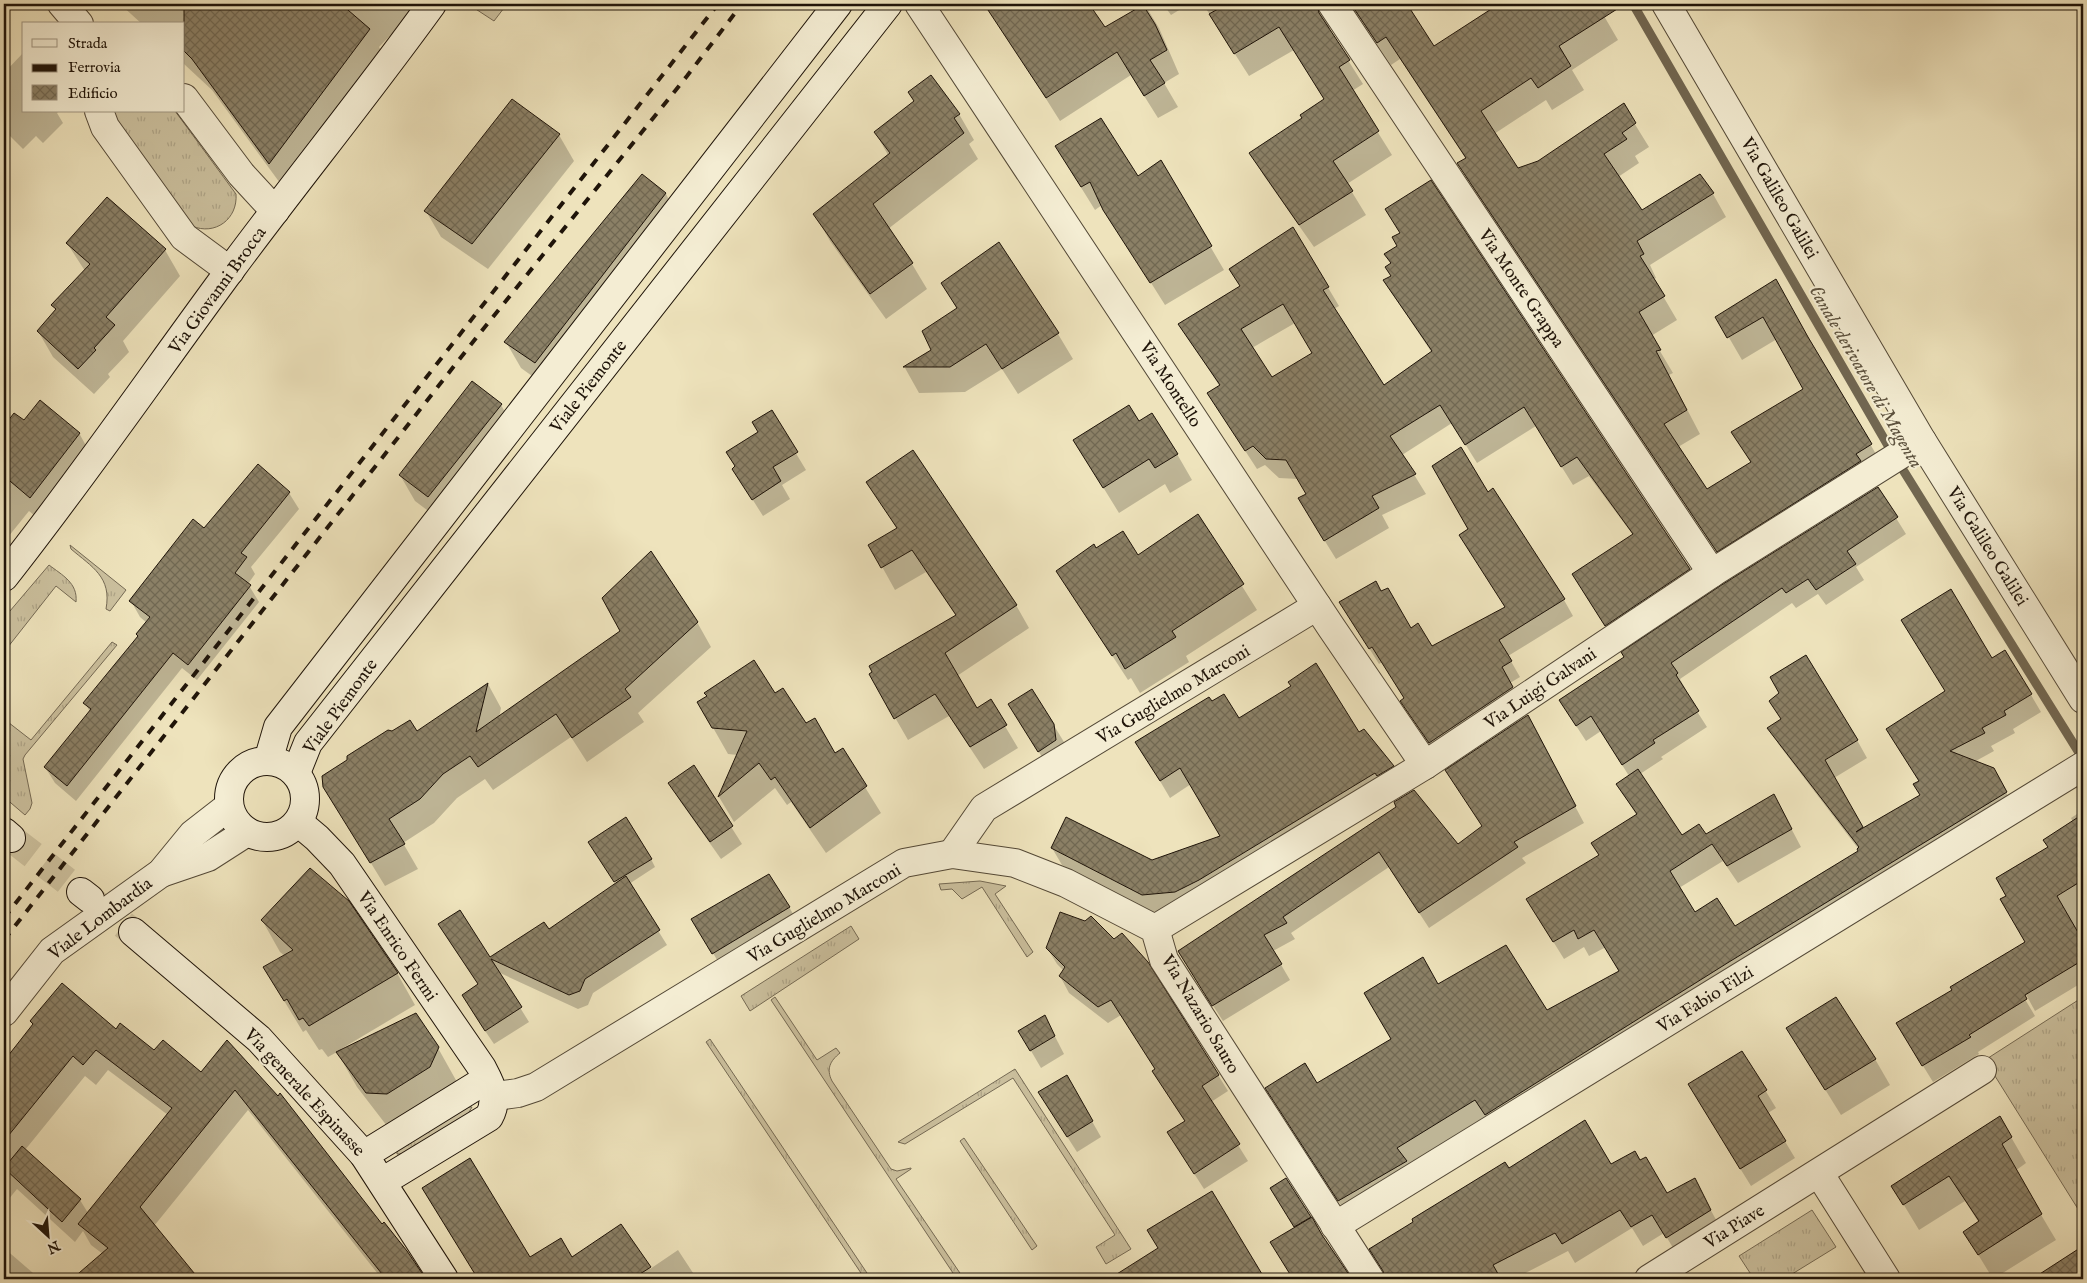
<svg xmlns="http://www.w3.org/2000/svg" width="2087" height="1283" font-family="'IM FELL English',serif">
<defs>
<pattern id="grass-tufts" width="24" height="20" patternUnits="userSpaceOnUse" patternTransform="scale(1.25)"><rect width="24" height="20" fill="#cbc09e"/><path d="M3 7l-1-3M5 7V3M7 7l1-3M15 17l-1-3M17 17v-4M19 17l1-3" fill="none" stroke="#aea487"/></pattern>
<pattern id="building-cross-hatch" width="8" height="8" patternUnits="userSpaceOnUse" patternTransform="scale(1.25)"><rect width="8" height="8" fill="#8b8066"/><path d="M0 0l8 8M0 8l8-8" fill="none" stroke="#716852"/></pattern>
</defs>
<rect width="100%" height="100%" fill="#eee3bc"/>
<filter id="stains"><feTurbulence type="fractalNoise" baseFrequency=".004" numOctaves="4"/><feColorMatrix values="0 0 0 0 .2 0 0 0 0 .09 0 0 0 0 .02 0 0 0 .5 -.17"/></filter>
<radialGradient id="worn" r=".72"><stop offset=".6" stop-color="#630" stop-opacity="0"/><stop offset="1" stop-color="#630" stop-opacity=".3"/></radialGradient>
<!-- grass -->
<g fill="url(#grass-tufts)" stroke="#756a54">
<path d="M468 4H507L494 21Z"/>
<path d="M114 111H175L236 194C238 219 215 236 192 226L116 121Z"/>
<path d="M70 545 126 590 110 611 106 609C112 577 92 567 71 549Z"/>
<path d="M49 565C62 575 78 583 76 602L56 586 4 652V618Z"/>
<path d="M112 642 117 645 25 755 23 759 32 803 30 809 25 815 4 797V719L31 740Z"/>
<path d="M980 881 1006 886 995 894 1033 952 1027 957 982 887 962 899 952 889 941 890 939 884Z"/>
<path d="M851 926 859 939 750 1011 741 996Z"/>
<path d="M775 997 817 1060 836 1048 840 1053C830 1061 826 1069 832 1081L891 1169 897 1171 911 1168V1169L896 1179 964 1279H957L771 1000Z"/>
<path d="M2083 997V1217L1985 1060Z"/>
<path d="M710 1039 871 1279H865L706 1042Z"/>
<path d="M1015 1069 1131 1249 1106 1264 1096 1247 1115 1235 1013 1078 905 1144 898 1142Z"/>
<path d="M466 1107H472L468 1114 403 1154H397V1150Z"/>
<path d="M964 1138 1037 1246 1032 1250 960 1141Z"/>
<path d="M1812 1210 1836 1247 1784 1279H1754L1739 1256Z"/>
</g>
<!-- shadow -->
<g fill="#0003" fill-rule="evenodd">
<path d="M120 4H421L379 47 387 61 288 194 212 90 184 64V24H142Z"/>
<path d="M999 4H1088L1104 28 1145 5 1159 28 1179 74 1164 83 1178 107 1158 118 1131 75 1060 121 990 10Z"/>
<path d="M1163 4H1189L1171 15Z"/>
<path d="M1203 4H1416L1409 9 1434 48 1501 4H1617L1619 6 1604 16 1618 40 1572 70 1584 90 1552 110 1546 100 1494 134 1518 169 1539 162 1623 105 1649 147 1635 156 1639 163 1618 177 1641 212 1713 194 1726 217 1650 265 1656 278 1653 279 1677 320 1651 336 1673 373 1669 375 1700 434 1678 447 1707 491 1751 463 1733 433 1804 390 1777 339 1742 360 1717 317 1776 281 1884 468 1731 574 1472 187 1459 164 1466 159 1400 59 1391 65 1360 19 1353 13 1331 21 1329 30 1363 84 1352 91 1392 155 1347 184 1366 215 1314 247 1264 176 1250 153 1304 118 1325 100 1294 50 1249 76Z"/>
<path d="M23 53 24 111H59L57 113 63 123 43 143 36 136 23 149 4 130V73Z"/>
<path d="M931 76 959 114 974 140 969 144 978 159 888 229 912 264 927 289 886 319 830 241 815 215 888 155 875 132 915 102 909 93Z"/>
<path d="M559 135 574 161 488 269 441 237 426 211Z"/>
<path d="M1056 147 1138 177 1161 162 1224 270 1165 305 1102 205 1095 210Z"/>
<path d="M642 175 666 194 680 220 550 389 521 368 506 342Z"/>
<path d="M1293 229 1339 306 1334 309 1383 387 1432 353 1384 281 1392 276 1391 264 1386 255 1689 569 1700 588 1617 644 1584 593 1633 535 1589 476 1573 485 1536 426 1477 463 1452 423 1402 455 1426 494 1382 515 1389 528 1336 559 1310 517 1307 495 1298 479 1279 478 1265 465 1257 469 1220 412V387L1180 324 1241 287 1230 269ZM1295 323 1313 354 1271 379 1252 348Z"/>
<path d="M67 243 165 250 180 276 123 341 129 352 108 374 110 377 94 394 53 357 38 331 56 311 53 305 85 271Z"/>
<path d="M942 283 1058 334 1073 359 1018 394 1002 369 965 392 919 393 905 368 933 350 957 309Z"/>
<path d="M501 405 516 431 443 522 415 501 400 475Z"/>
<path d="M771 412 806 470 782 485 790 499 763 516 744 486 759 433Z"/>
<path d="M14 414 25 422 79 433 95 462 47 526 29 511 4 542V429Z"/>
<path d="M1139 423 1177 454 1192 480 1170 493 1165 484 1119 513 1090 466Z"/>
<path d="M868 482 1016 605 1029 628 957 676 977 710 990 701 1018 748 984 769 949 716 908 740 870 674 956 616 926 572 895 590 870 545 897 529Z"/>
<path d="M1878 489 1906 534 1856 567 1864 580 1826 605 1818 594 1796 608 1792 603 1680 679 1686 690 1684 691 1707 727 1661 757 1663 759 1640 774 1682 837 1706 836 1783 813 1801 847 1738 883 1723 861 1679 888 1695 914 1734 928 1860 851 1779 745 1769 728 1782 720 1771 701 1857 740 1867 758 1834 778 1863 829 1921 795 1920 781 1946 692 1991 659 2031 695 2041 712 2013 729 2015 733 1991 746 1994 751 1974 762 1993 769 2016 810 1496 1132 1486 1116 1408 1165 1416 1179 1349 1218 1277 1105 1317 1085 1393 1039 1437 986 1547 1012 1620 972 1606 947 1589 956 1584 947 1564 959 1538 917 1600 855 1637 816 1617 784 1629 776 1601 731 1586 741 1560 701Z"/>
<path d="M289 493 299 509 251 567 255 574 248 584 259 602 197 680 182 668 76 801 55 783 45 767 90 712 85 703 139 637 147 623 140 617 131 601 204 530Z"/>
<path d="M1487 493 1564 600 1573 616 1508 656 1520 677 1510 683 1521 704 1439 759 1411 717 1402 701 1405 699 1382 662 1379 664 1350 618 1381 593 1411 629 1431 648 1506 608 1470 530Z"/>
<path d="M1198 516 1257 610 1186 656 1189 662 1140 693 1131 678 1128 680 1058 572 1096 550 1138 557Z"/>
<path d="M697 622 711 647 638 713 644 722 587 762 571 737 493 790 485 779 457 798 434 823 403 843 418 869 385 886 339 811 417 733 488 684 501 708 499 718Z"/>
<path d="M774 695 835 755 842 750 881 813 826 853 791 802 787 805 775 788 734 822 719 797 738 755 728 754 699 703Z"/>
<path d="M1009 705 1053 724 1064 742 1065 758 1049 768Z"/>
<path d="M1238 720 1393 766 1402 783 1185 908 1152 912 1062 865 1052 848 1151 862 1221 837 1191 784 1170 798 1147 759Z"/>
<path d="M1536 733 1584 823 1522 858 1526 863 1429 928 1389 867 1291 933 1295 939 1273 951 1290 980 1223 1021 1188 967 1398 807 1457 846 1483 827 1447 771Z"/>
<path d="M693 767 742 844 721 859 680 801 670 784Z"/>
<path d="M2083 810V982L2035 1011 2023 989 2020 991 2035 1016 1978 1052 1979 1054 1933 1082 1907 1040 1953 991 2027 942 2008 896 2073 822 2071 818Z"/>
<path d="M594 850 651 859 655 867 629 884 667 945 593 993 588 1005 578 1009 498 972 529 1022 494 1044 471 1010 479 985 448 938 489 959 548 930 617 884Z"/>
<path d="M789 907 799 924 723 970 693 919Z"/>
<path d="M262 920 397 973 415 1005 341 1049 342 1051 438 1048 457 1082 387 1126 357 1087 337 1052 328 1057 322 1049 319 1050 306 1030 303 1032 283 999 265 968 285 956 280 952Z"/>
<path d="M1047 948 1218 1075 1228 1091 1211 1102 1248 1161 1204 1189 1168 1133 1185 1122 1163 1088 1156 1070 1121 1015 1108 1023 1069 993 1060 976 1064 971 1057 964Z"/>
<path d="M1045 1017 1064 1054 1041 1068 1020 1032Z"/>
<path d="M34 1025 116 1031 155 1052 201 1074 227 1042 381 1226 406 1252 424 1279H369L378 1274 248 1110 154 1226 197 1279H84L81 1273 103 1254 91 1245 83 1231 75 1242 17 1189 4 1205V1064ZM108 1070 168 1115 88 1213 80 1200 25 1150 85 1076 96 1085Z"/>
<path d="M1742 1052 1776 1108 1768 1113 1795 1158 1751 1186 1699 1102Z"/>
<path d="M1803 1054 1875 1059 1890 1085 1841 1115Z"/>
<path d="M1066 1076 1101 1137 1077 1152 1048 1107Z"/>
<path d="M2011 1137 2026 1163 2015 1171 2056 1240 1993 1279 1965 1233 1979 1223 1965 1201 1919 1230 1893 1187Z"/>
<path d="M1640 1162 1666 1195 1694 1179 1721 1229 1678 1256 1664 1233 1643 1246 1632 1228 1575 1263 1568 1251 1514 1279H1472L1470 1277 1466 1279H1386L1385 1273 1508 1170 1611 1165Z"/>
<path d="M1286 1180 1350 1279H1294L1285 1265 1296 1228 1276 1197Z"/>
<path d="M1212 1193 1263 1279H1111L1159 1249Z"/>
<path d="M435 1208 530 1258 572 1259 620 1225 650 1269 678 1250 697 1279H480Z"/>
<path d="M4 1248 40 1279H4Z"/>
<path d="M2082 1249 2083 1279H2035Z"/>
</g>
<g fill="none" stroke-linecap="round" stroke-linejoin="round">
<!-- stream -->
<path stroke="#716650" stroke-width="9" d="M1633 4 1890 449 2083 759"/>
</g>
<!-- building -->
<g fill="url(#building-cross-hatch)" stroke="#1f1409" fill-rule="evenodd">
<path d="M184 4H341L370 29 269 164 192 59 184 51Z"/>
<path d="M984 4H1089L1105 27 1143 5 1155 24 1167 50 1150 60 1165 83 1144 96 1117 52 1046 98Z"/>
<path d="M1227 4H1317L1319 13 1350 60 1339 67 1379 131 1333 161 1353 191 1299 225 1249 153 1302 118 1300 115 1324 99 1279 27 1234 54 1209 14Z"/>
<path d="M1351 4H1407L1434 46 1499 4H1625L1559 46 1571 66 1538 88 1531 78 1481 111 1518 168 1538 161 1624 103 1636 123 1622 133 1627 139 1604 154 1642 210 1700 174 1714 193 1637 241 1644 254 1640 256 1665 296 1639 312 1661 350 1656 351 1687 410 1664 424 1707 489 1751 462 1731 432 1803 389 1763 317 1727 338 1715 317 1776 279 1808 337 1872 444 1856 454 1861 461 1717 552 1457 163 1466 158 1386 37 1377 43Z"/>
<path d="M931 75 960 114 954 118 964 133 873 204 913 263 870 294 813 214 890 153 874 132 914 101 908 92Z"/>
<path d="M512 99 560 134 472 244 424 211Z"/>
<path d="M1101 118 1138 176 1161 160 1212 246 1150 283 1103 210 1090 182 1081 187 1055 146Z"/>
<path d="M642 174 666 193 535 363 504 342Z"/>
<path d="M1431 180 1690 569 1605 626 1572 574 1633 534 1577 457 1561 467 1524 407 1465 445 1440 405 1390 436 1416 474 1372 496 1379 508 1324 541 1298 498 1306 494 1286 460 1266 459 1253 446 1245 451 1207 393 1220 385 1178 324 1240 286 1229 269 1293 227 1329 287 1323 290 1384 385 1432 351 1383 280 1391 276 1385 267 1391 263 1384 254 1397 246 1392 237 1400 233 1385 209ZM1283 304 1312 353 1272 377 1241 329Z"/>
<path d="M107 197 166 249 106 317 115 325 94 348 96 350 78 369 37 331 56 309 51 305 90 264 66 243Z"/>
<path d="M999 242 1059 333 1002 369 986 344 950 367H903L931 350 922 331 957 308 941 283Z"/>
<path d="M472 381 502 404 428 497 399 475Z"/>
<path d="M40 400 80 433 30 498 4 476V426L14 413 24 420Z"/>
<path d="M1129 405 1139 421 1152 413 1178 454 1155 468 1149 459 1103 488 1073 440Z"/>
<path d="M772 410 798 452 773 467 781 481 752 500 732 469 735 466 726 452 758 432 752 422Z"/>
<path d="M1461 447 1488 492 1493 488 1565 599 1499 640 1512 661 1502 667 1513 687 1429 743 1400 701 1404 698 1372 647 1369 649 1339 602 1376 581 1381 591 1388 588 1411 628 1418 623 1432 646 1505 607 1459 535 1468 529 1432 466Z"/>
<path d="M913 450 1017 605 945 653 977 708 991 699 1007 725 970 747 935 694 894 719 869 674 872 672 869 666 956 615 912 550 881 568 868 545 897 528 866 482Z"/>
<path d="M258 464 290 492 241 553 247 557 235 573 251 585 188 665 173 653 67 786 44 767 91 709 83 703 138 636 136 634 150 617 129 601 193 519 204 528Z"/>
<path d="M1878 487 1898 517 1847 551 1856 564 1816 590 1808 579 1786 593 1782 588 1671 663 1678 673 1676 675 1699 711 1653 740 1655 743 1622 765 1591 716 1576 726 1559 700 1624 657 1621 652 1720 586Z"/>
<path d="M1198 514 1244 584 1172 631 1176 637 1125 669 1116 653 1112 656 1056 571 1094 544 1096 548 1123 531 1138 555Z"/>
<path d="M651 551 698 622 625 689 631 697 572 738 556 714 478 767 470 756 443 774 420 799 389 819 405 844 370 863 323 787 322 776 347 760V756L388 730 392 731 410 720 417 731 488 683 476 732 620 631 602 598Z"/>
<path d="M1951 589 1992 658 2005 650 2032 694 2004 711 2006 715 1982 728 1985 733 1950 751 1994 768 2007 792 1729 962 1485 1115 1475 1100 1397 1148 1407 1161 1338 1201 1265 1088 1305 1063 1317 1083 1391 1039 1364 993 1423 957 1438 984 1506 945 1547 1010 1619 971 1594 930 1578 939 1574 930 1553 942 1526 899 1599 855 1591 843 1637 814 1616 784 1638 769 1682 835 1699 824 1706 834 1774 794 1792 829 1727 866 1712 844 1670 871 1695 912 1717 898 1735 926 1858 851 1857 849 1859 847 1767 728 1781 719 1769 701 1779 693 1770 677 1806 655 1858 740 1825 760 1863 827 1856 832 1920 795 1913 784 1919 781 1886 729 1945 691 1901 620Z"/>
<path d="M754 660 775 693 783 688 806 723 815 718 835 753 843 748 867 786 810 828 775 777 771 780 759 763 718 797 747 731 712 728 697 702 707 696 704 693Z"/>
<path d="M1316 663 1359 732 1364 729 1394 766 1377 776 1375 773 1199 880 1175 892 1142 895 1051 848 1066 817 1152 860 1220 836 1180 768 1160 781 1135 742 1209 697 1212 701 1224 694 1239 718 1291 686 1288 682Z"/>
<path d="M1032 689 1054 724 1056 740 1038 752 1008 704Z"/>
<path d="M1528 715 1576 806 1514 842 1518 847 1419 913 1379 852 1283 917 1287 923 1264 935 1282 964 1212 1006 1178 951 1396 807 1394 802 1414 790 1458 844 1482 826 1445 770Z"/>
<path d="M694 765 733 826 710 842 668 783Z"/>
<path d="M2083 814V880L2057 896 2083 941V960L2025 995 2027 999 1969 1035 1971 1037 1922 1066 1896 1023 1952 990 1950 987 2025 942 2000 899 2006 896 1996 878 2048 847 2043 840Z"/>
<path d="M626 817 652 859 614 882 588 842Z"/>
<path d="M310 868 349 901 398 973 309 1026 303 1018 299 1020 287 999 284 1001 263 967 293 950 261 920Z"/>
<path d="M769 874 790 907 712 954 691 919Z"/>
<path d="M626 876 660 930 585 979 580 991 569 995 491 959 522 1007 485 1031 462 995 478 984 438 924 460 910 490 957 544 922 549 929Z"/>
<path d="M1060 912 1085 921 1091 916 1114 939 1122 933 1148 962 1219 1075 1202 1086 1240 1144 1194 1174 1167 1132 1185 1121 1152 1071 1155 1069 1111 1000 1098 1007 1059 976 1065 967 1046 948Z"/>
<path d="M62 983 116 1029 120 1023 154 1050 163 1040 201 1072 227 1040 278 1096 280 1093 382 1224 384 1222 407 1251 426 1279H386L235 1090 140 1207 199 1279H72L108 1248 78 1224 172 1108 96 1050 83 1065 73 1056 4 1141V1061L33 1024 30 1021Z"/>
<path d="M1836 997 1876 1059 1825 1090 1786 1028Z"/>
<path d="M416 1013 439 1047 430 1067 387 1094 366 1093 336 1052Z"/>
<path d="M1045 1015 1055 1036 1030 1051 1018 1031Z"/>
<path d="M1742 1051 1767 1090 1758 1096 1786 1141 1740 1169 1688 1084Z"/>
<path d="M1067 1075 1093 1121 1067 1137 1038 1092Z"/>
<path d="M2000 1116 2012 1137 2002 1144 2042 1214 1978 1255 1963 1232 1979 1221 1949 1176 1903 1205 1891 1186Z"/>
<path d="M1585 1120 1611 1164 1635 1151 1640 1160 1646 1157 1667 1193 1695 1178 1711 1210 1666 1238 1652 1215 1631 1227 1620 1210 1562 1244 1555 1233 1493 1265 1501 1279H1385L1383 1271 1369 1249 1413 1222 1412 1219 1505 1162 1509 1168Z"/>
<path d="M22 1146 81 1199 62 1222 4 1168Z"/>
<path d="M470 1158 530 1257 561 1238 572 1257 621 1224 651 1267 632 1279H478L422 1188Z"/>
<path d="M1286 1178 1311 1217 1294 1227 1270 1188Z"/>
<path d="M1212 1191 1265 1279H1109L1158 1248 1147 1230Z"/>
<path d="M1312 1217 1322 1235 1352 1279H1293L1270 1242Z"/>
<path d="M2083 1246V1279H2032Z"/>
</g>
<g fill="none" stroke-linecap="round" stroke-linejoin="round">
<!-- secondary-tunnel -->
<g stroke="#cfc4a1" stroke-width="28" stroke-dasharray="28 14" stroke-linecap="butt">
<path d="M11 838 81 892"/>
<path d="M90 899 133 932"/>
</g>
<defs>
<g id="street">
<path d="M62 4 79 24"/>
<path d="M919 4 1331 627 1425 765"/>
<path d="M1332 4 1712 573"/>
<path d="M1666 4 1922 441 2083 699"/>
<path d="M184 98 241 174 275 211"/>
<path d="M99 111 105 127 184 237 230 271"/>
<path d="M952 854 984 808 1317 606"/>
<path d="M161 873 208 857 247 832"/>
<path d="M1155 929 1425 765 1712 573 1922 441"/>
<path d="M4 1012 52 951 161 873 193 834 229 806"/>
<path d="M495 1096 518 1093 536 1087 904 863 952 854 1015 863 1066 883 1155 929 1164 960 1370 1279"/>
<path d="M1819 1173 1886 1279"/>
<path d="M1335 1226 2083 766"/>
<path d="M1649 1279 1982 1070"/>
</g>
<g id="secondary">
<path d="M4 577C83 477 155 372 231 269 297 180 367 94 432 4"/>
<circle cx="267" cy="799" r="38"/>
<path d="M268 761 278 727 838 4"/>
<path d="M296 773 308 743 888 4"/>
<path d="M298 822 317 838 342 864 482 1068C491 1085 499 1099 489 1117L382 1182"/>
<path d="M4 832 11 838"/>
<path d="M81 892 90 899"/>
<path d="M133 932 259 1039 364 1155 444 1279"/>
<path d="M364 1155 487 1079"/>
</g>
</defs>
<!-- street casing -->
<use href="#street" stroke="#534836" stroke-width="30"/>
<!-- secondary casing -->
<use href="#secondary" stroke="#1f1409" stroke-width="30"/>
<!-- street -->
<use href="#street" stroke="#f4edd3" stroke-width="28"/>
<!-- secondary -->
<use href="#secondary" stroke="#f4edd3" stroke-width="28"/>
<!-- rail -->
<g stroke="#1f1409" stroke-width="4" stroke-dasharray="9 9" stroke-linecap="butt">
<path d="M4 918 718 4"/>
<path d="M4 940 480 333 687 76 742 4"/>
</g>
</g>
<g text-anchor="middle" stroke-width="4" stroke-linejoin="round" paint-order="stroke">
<!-- street labels -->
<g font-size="18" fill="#1f1409" stroke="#f4edd3">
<text transform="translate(1780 198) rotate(60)" y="6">Via Galileo Galilei</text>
<text transform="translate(1522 288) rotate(56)" y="6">Via Monte Grappa</text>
<text transform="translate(217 290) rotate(-54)" y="6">Via Giovanni Brocca</text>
<text transform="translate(1171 384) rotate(57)" y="6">Via Montello</text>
<text transform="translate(588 386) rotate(-52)" y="6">Viale Piemonte</text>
<text transform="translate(1988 546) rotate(58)" y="6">Via Galileo Galilei</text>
<text transform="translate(1540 688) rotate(-34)" y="6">Via Luigi Galvani</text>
<text transform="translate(1173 694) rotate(-31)" y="6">Via Guglielmo Marconi</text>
<text transform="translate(340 706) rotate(-54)" y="6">Viale Piemonte</text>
<text transform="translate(824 913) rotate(-31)" y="6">Via Guglielmo Marconi</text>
<text transform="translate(100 918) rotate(-37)" y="6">Viale Lombardia</text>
<text transform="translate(398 946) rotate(56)" y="6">Via Enrico Fermi</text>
<text transform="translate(1705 999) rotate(-32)" y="6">Via Fabio Filzi</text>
<text transform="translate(1201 1014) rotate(59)" y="6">Via Nazario Sauro</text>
<text transform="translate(305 1092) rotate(47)" y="6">Via generale Espinasse</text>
<text transform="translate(1734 1226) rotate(-32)" y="6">Via Piave</text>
</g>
<!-- water labels -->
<g font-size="19" font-style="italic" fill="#5d523e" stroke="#f4edd3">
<text transform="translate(1867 376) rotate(60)" y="7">Canale derivatore di Magenta</text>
</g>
</g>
<!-- margin -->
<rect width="2087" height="1283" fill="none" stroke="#eee3bc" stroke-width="20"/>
<rect x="5" y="5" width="2077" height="1273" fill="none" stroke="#1f1409" stroke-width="2.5"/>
<rect x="10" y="10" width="2067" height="1263" fill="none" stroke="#1f1409"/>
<!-- legend -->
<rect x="22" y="22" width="162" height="90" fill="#f4edd3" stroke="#9f9682"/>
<rect x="32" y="39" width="25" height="8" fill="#f4edd3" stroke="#9f9682"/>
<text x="68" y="48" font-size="15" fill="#1f1409">Strada</text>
<rect x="32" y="64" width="25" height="8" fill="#1f1409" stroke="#9f9682"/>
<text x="68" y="72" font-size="15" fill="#1f1409">Ferrovia</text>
<rect x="32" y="85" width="25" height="15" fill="url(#building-cross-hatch)" stroke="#9f9682"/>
<text x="68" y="98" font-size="15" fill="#1f1409">Edificio</text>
<!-- north arrow -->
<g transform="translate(48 1236) rotate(154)" stroke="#f4edd3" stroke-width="4" paint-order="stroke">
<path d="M0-4L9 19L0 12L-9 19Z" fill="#1f1409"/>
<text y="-8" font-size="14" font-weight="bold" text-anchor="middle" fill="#1f1409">N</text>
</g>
<rect width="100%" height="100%" filter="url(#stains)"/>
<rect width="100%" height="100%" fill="url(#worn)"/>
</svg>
